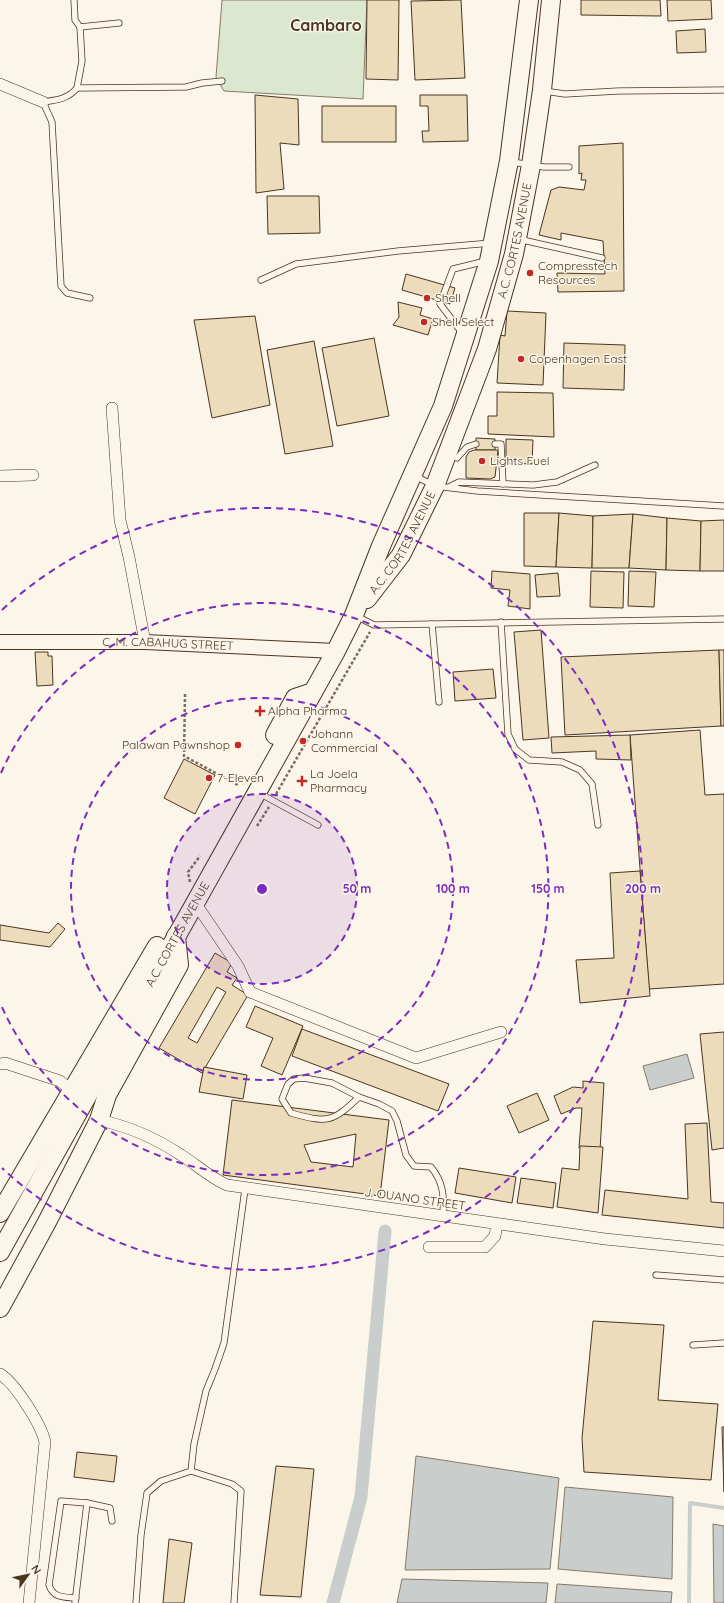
<svg xmlns="http://www.w3.org/2000/svg" width="724" height="1603" font-family="Quicksand,sans-serif">
<rect width="100%" height="100%" fill="#fbf6e9"/>
<!-- green -->
<path fill="#dce7d0" stroke="#887966" d="M222 0H367L363 99 224 91 216 77Z"/>
<!-- water -->
<g fill="#c9cecd" stroke="#887966">
<path d="M687 1054 694 1078 650 1090 643 1066Z"/>
<path d="M416 1456 559 1478 550 1569 405 1570Z"/>
<path d="M565 1487 673 1497 672 1579 558 1569Z"/>
<path d="M713 1524 724 1526V1603H714Z"/>
<path d="M402 1579 548 1583 546 1603H397Z"/>
<path d="M557 1584 672 1592 671 1603H555Z"/>
</g>
<g fill="none" stroke-linecap="round" stroke-linejoin="round">
<!-- stream -->
<path stroke="#c9cecd" stroke-width="4" d="M689 1603 690 1503 724 1508"/>
<!-- canal -->
<path stroke="#c9cecd" stroke-width="13" d="M333 1603 361 1497 385 1231"/>
</g>
<!-- building -->
<g fill="#ecdcbc" stroke="#4a3520" fill-rule="evenodd">
<path d="M367 0H399L398 80 366 79Z"/>
<path d="M461 0 465 78 415 80 411 1Z"/>
<path d="M581 0H660L661 16 581 15Z"/>
<path d="M667 0H711L712 19 668 21Z"/>
<path d="M705 29 706 52 677 53 676 31Z"/>
<path d="M255 95 298 99 299 145 280 143 284 189 256 193Z"/>
<path d="M420 95H467L468 141 423 142 422 131H429L428 106H420Z"/>
<rect x="322" y="106" width="74" height="36"/>
<path d="M623 143 624 291 558 292 557 273 605 274 603 241 561 233V240L539 235 551 190 559 187 584 190 586 180H581L582 173 579 174V146Z"/>
<path d="M267 196H319L320 233 268 234Z"/>
<path d="M406 274 455 288 450 304 402 290Z"/>
<path d="M398 302 422 308 420 315 433 319 428 335 393 325 399 317Z"/>
<path d="M507 311 546 313 543 385 497 383 500 335 505 336Z"/>
<path d="M255 316 270 405 212 418 194 320Z"/>
<path d="M374 338 389 416 337 426 322 348Z"/>
<path d="M314 341 333 446 285 454 267 350Z"/>
<path d="M564 343 625 345 624 390 563 388Z"/>
<path d="M497 392 553 393 554 437 488 434V416H497Z"/>
<path d="M476 438 495 439V450H476Z"/>
<path d="M506 439 533 440 532 464 506 463Z"/>
<path d="M474 450H498L495 477 490 479 466 478V457L469 452Z"/>
<path d="M524 513H559L556 567 524 566Z"/>
<path d="M559 513 593 516 592 568 556 567Z"/>
<path d="M633 514 629 568H592L593 516Z"/>
<path d="M633 514 667 518 666 570 629 568Z"/>
<path d="M667 518 701 521 700 571 666 570Z"/>
<path d="M724 520V571H700L701 521Z"/>
<path d="M492 571 530 574V609L508 606 510 590 491 588Z"/>
<path d="M591 571 624 572 623 608 590 607Z"/>
<path d="M629 571 656 572 654 607 628 606Z"/>
<path d="M558 573 560 596 537 597 535 575Z"/>
<path d="M541 630 549 738 523 740 514 632Z"/>
<path d="M719 650 721 726 565 735 561 657Z"/>
<path d="M719 650H724V726H721Z"/>
<path d="M35 652H48V656H52L53 685 37 686Z"/>
<path d="M493 669 496 698 455 701 453 672Z"/>
<path d="M700 730 705 795 724 794V984L649 989 630 735Z"/>
<path d="M630 735 631 760 596 759V751L552 753 551 737Z"/>
<path d="M184 759 215 775 195 814 164 798Z"/>
<path d="M640 871 650 996 580 1003 576 960 614 958 610 873Z"/>
<path d="M58 923 65 929 50 947 0 940V925L49 933Z"/>
<path d="M215 953 232 963 227 972 237 978 232 985 248 995 202 1073 159 1048ZM217 987 226 992 197 1043 188 1038Z"/>
<path d="M255 1006 303 1026 282 1075 261 1066 273 1038 246 1027Z"/>
<path d="M302 1029 449 1084 438 1111 292 1056Z"/>
<path d="M724 1032V1148L712 1150 700 1034Z"/>
<path d="M204 1067 247 1075 243 1099 199 1092Z"/>
<path d="M583 1081 604 1083 600 1150 579 1148 582 1108H576L561 1114 554 1096 573 1087 583 1088Z"/>
<path d="M537 1093 549 1120 519 1133 507 1106Z"/>
<path d="M232 1100 389 1120 380 1196 223 1175ZM356 1134 353 1167 311 1162 304 1145Z"/>
<path d="M707 1123 711 1202 724 1203V1228L602 1215 605 1190 688 1199 685 1124Z"/>
<path d="M580 1146 603 1147 598 1213 557 1207 562 1168 579 1170Z"/>
<path d="M459 1168 516 1177 512 1203 455 1193Z"/>
<path d="M521 1178 556 1183 553 1208 517 1203Z"/>
<path d="M593 1321 664 1325 658 1400 718 1404 711 1480 584 1472 582 1438Z"/>
<path d="M722 1427H724V1492Z"/>
<path d="M77 1452 117 1456 114 1482 74 1477Z"/>
<path d="M276 1466 314 1469 301 1597 260 1595Z"/>
<path d="M169 1539 192 1543 184 1603H163Z"/>
</g>
<g fill="none" stroke-linecap="round" stroke-linejoin="round">
<defs>
<g id="service">
<path d="M74 0 75 20 80 27 82 61 77 88"/>
<path d="M80 27 119 23"/>
<path d="M544 91 565 94 618 91 724 90"/>
<path d="M512 162 544 167H569"/>
<path d="M518 239 602 258"/>
<path d="M261 280 296 264 398 251 491 243"/>
<path d="M90 298 67 293 61 286 52 122 43 102C57 100 68 99 77 88L186 87 202 83 222 81"/>
<path d="M463 334 440 304 453 269 486 261"/>
<path d="M495 444H501L503 484"/>
<path d="M448 455 457 458 467 447 476 444"/>
<path d="M415 476 435 486 477 491 724 506"/>
<path d="M449 487 459 482 533 485 557 482 595 465"/>
<path d="M356 616 374 625 724 619"/>
<path d="M501 622 508 734 515 749 529 760 562 762 580 770 592 784 598 825"/>
<path d="M432 624 439 702"/>
<path d="M259 793 318 825"/>
<path d="M359 1097C332 1123 327 1123 291 1113L282 1099 288 1084 294 1079 304 1078 332 1083 359 1097 379 1104 392 1111 397 1121 406 1155 414 1166 431 1167C444 1183 444 1197 443 1216"/>
<path d="M656 1275 724 1280"/>
<path d="M693 1345 724 1343"/>
<path d="M191 1471 232 1484 241 1491 234 1603"/>
<path d="M76 1598C64 1597 53 1598 49 1585L61 1501 87 1503"/>
<path d="M75 1603 87 1503 110 1508 112 1521"/>
<path d="M136 1603 141 1535 147 1493 161 1481 191 1471 194 1444 206 1391 215 1369 224 1343 245 1189"/>
</g>
<g id="minor">
<path d="M0 84 43 102"/>
<path d="M112 408 120 520 129 557 145 642"/>
<path d="M0 476 33 475"/>
<path d="M194 901 238 966 250 992 416 1058 501 1032"/>
<path d="M0 1064 5 1063 60 1081 72 1091"/>
<path d="M99 1120C127 1126 157 1139 181 1155 197 1165 209 1177 227 1185L605 1239 724 1251"/>
<path d="M429 1247H485L495 1236 497 1224"/>
<path d="M0 1374C15 1383 41 1424 45 1442L29 1603"/>
</g>
<g id="tertiary">
<path id="s1" d="M0 642H145L336 651"/>
</g>
<g id="primary">
<path id="s2" d="M367 599 401 555 435 486 487 349 514 254 531 165 542 90 551 0"/>
<path d="M275 735 295 698 313 692"/>
<path d="M0 1213 157 946"/>
<path id="s3" d="M0 1252 336 651 354 615 381 546 443 406 489 261 509 161 529 0"/>
<path d="M0 1308 47 1222 99 1120 107 1095 179 965 176 936"/>
</g>
</defs>
<!-- service casing -->
<use href="#service" stroke="#4a3520" stroke-width="7"/>
<!-- minor casing -->
<use href="#minor" stroke="#4a3520" stroke-width="12"/>
<!-- tertiary casing -->
<use href="#tertiary" stroke="#4a3520" stroke-width="16"/>
<!-- primary casing -->
<use href="#primary" stroke="#4a3520" stroke-width="20"/>
<!-- path -->
<g stroke="#7f6f5c" stroke-width="2.5" stroke-dasharray="3 2" stroke-linecap="butt">
<path d="M185 694 184 756 238 785"/>
<path d="M276 794 370 632"/>
<path d="M257 826 269 807"/>
<path d="M190 882 188 872 200 856"/>
</g>
<!-- service -->
<use href="#service" stroke="#fbf6e9" stroke-width="5.5"/>
<!-- minor -->
<use href="#minor" stroke="#fbf6e9" stroke-width="11"/>
<!-- tertiary -->
<use href="#tertiary" stroke="#fbf6e9" stroke-width="14"/>
<!-- primary -->
<use href="#primary" stroke="#fbf6e9" stroke-width="18"/>
</g>
<!-- distance rings -->
<circle cx="262" cy="889" r="95" fill="#7b2cbf" fill-opacity=".12"/>
<g fill="none" stroke="#7b2cbf" stroke-width="2" stroke-dasharray="7 5">
<circle cx="262" cy="889" r="95"/>
<circle cx="262" cy="889" r="191"/>
<path d="M1 773A286 286 0 1 1 1 1005"/>
<path d="M2 610A381 381 0 1 1 2 1168"/>
</g>
<!-- markers -->
<g fill="#c62828" stroke="#fbf6e9" stroke-width="1.5">
<circle cx="530" cy="273" r="4"/>
<circle cx="427" cy="298" r="4"/>
<circle cx="424" cy="322" r="4"/>
<circle cx="521" cy="359" r="4"/>
<circle cx="482" cy="461" r="4"/>
<path d="M258 705h4v4h4v4h-4v4h-4v-4h-4v-4h4z"/>
<circle cx="303" cy="741" r="4"/>
<circle cx="238" cy="745" r="4"/>
<circle cx="209" cy="778" r="4"/>
<path d="M300 775h4v4h4v4h-4v4h-4v-4h-4v-4h4z"/>
</g>
<g text-anchor="middle" stroke-width="3" stroke-linejoin="round" paint-order="stroke">
<!-- street labels -->
<g font-size="12" fill="#4a3520" stroke="#fbf6e9">
<text dy="4" stroke="none"><textPath href="#s2" startOffset="391">A.C. CORTES AVENUE</textPath></text>
<text dy="4" stroke="none"><textPath href="#s2" startOffset="67">A.C. CORTES AVENUE</textPath></text>
<text dy="4" stroke="none"><textPath href="#s1" startOffset="168">C. M. CABAHUG STREET</textPath></text>
<text dy="4" stroke="none"><textPath href="#s3" startOffset="364">A.C. CORTES AVENUE</textPath></text>
<text transform="translate(415 1199) rotate(8)" y="4">J. OUANO STREET</text>
</g>
<!-- poi labels -->
<g font-size="12" fill="#4a3520" stroke="#fbf6e9" text-anchor="start">
<text x="538" y="270">Compresstech<tspan x="538" dy="14">Resources</tspan></text>
<text x="435" y="302">Shell</text>
<text x="432" y="326">Shell Select</text>
<text x="529" y="363">Copenhagen East</text>
<text x="490" y="465">Lights Fuel</text>
<text x="268" y="715">Alpha Pharma</text>
<text x="311" y="738">Johann<tspan x="311" dy="14">Commercial</tspan></text>
<text x="230" y="749" text-anchor="end">Palawan Pawnshop</text>
<text x="310" y="778">La Joela<tspan x="310" dy="14">Pharmacy</tspan></text>
<text x="217" y="782">7-Eleven</text>
</g>
<!-- district labels -->
<g font-size="16" font-weight="bold" fill="#4a3520" stroke="#fbf6e9">
<text x="326" y="31">Cambaro</text>
</g>
</g>
<circle cx="262" cy="889" r="6" fill="#7b2cbf" stroke="#fbf6e9" stroke-width="2"/>
<g font-size="12" text-anchor="middle" font-weight="bold" fill="#7b2cbf" stroke="#fbf6e9" stroke-width="3" stroke-linejoin="round" paint-order="stroke">
<text x="357" y="893">50 m</text>
<text x="453" y="893">100 m</text>
<text x="548" y="893">150 m</text>
<text x="643" y="893">200 m</text>
</g>
<!-- north arrow -->
<g transform="translate(28 1575) rotate(57)" stroke="#fbf6e9" stroke-width="3" paint-order="stroke">
<path d="M0-3L7 15L0 10L-7 15Z" fill="#4a3520"/>
<text y="-6" font-size="11" font-weight="bold" text-anchor="middle" fill="#4a3520">N</text>
</g>
</svg>
